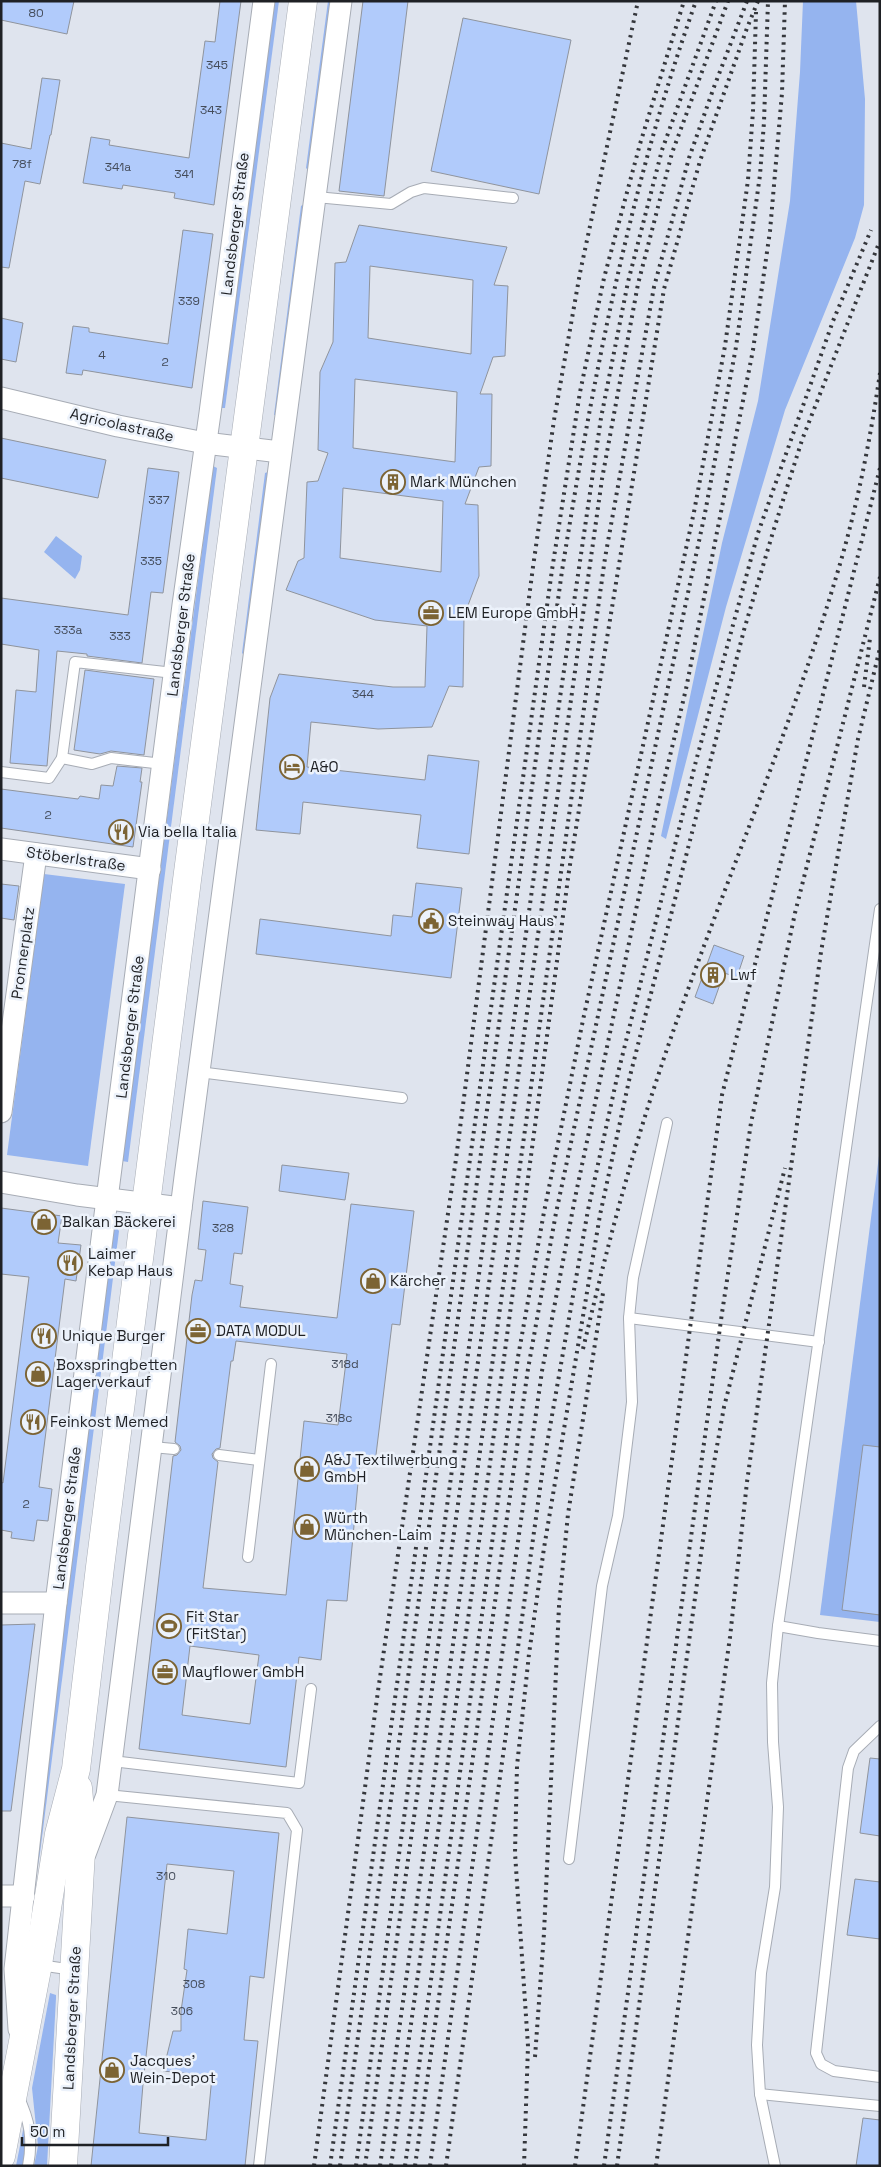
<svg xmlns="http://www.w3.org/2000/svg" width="881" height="2167" font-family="'Space Grotesk',sans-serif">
<rect width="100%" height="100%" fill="#dfe4ee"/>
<!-- green -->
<g fill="#95b4ef">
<path d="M274 1H279L225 408H220Z"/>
<path d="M328 1H333L308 170 306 168Z"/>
<path d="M803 1H856L865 99 864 205 855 238 785 410 726 607 666 839 661 836 722 543 758 401 790 201 800 72Z"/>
<path d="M304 204 279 416 274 415 301 206Z"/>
<path d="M213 466 217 468 128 1162 122 1161Z"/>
<path d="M268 472H270L245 656 242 653 265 473Z"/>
<path d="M56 536 82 556 80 570 75 579 44 552Z"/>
<path d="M44 874 125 884 88 1166 7 1155Z"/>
<path d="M880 1148V1622L820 1615Z"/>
<path d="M117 1228 119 1231 40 1853 27 1927 35 1852 114 1230Z"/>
<path d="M50 1993 56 1995V1998L47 2166H34L38 2146 32 2088Z"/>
<path d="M24 2125 26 2146 23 2166H16Z"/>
</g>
<!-- building -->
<g fill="#b1cbfb" stroke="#8f949d" fill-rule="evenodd">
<path d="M1 1H74L67 34 1 20Z"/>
<path d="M220 1H241L214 205 174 198 175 193 123 185 122 189 83 183 91 137 110 140 109 145 189 158 205 41 215 42Z"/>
<path d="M363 1H408L384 196 339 191Z"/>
<path d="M463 18 571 40 539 194 431 171Z"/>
<path d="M42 78 60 80 51 135H50L40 184 25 181 9 268 1 267V143L31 149Z"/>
<path d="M359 225 507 247 494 285 508 286 505 356 493 357 480 394H492L491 466 479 467 465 504 478 505 479 576 464 616 463 687 449 686 432 727 378 729 311 722 307 767 425 780 428 755 479 761 469 854 417 848 421 815 303 802 300 834 256 830 270 698 279 674 393 687H425L427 626 375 620 286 590 298 561 304 558 307 482 318 481 328 453 318 450 320 372 333 342 335 263 346 262ZM370 266 473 280 471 354 368 338ZM355 379 457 392 455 462 353 448ZM343 488 443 501 441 572 340 558Z"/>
<path d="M183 230 213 234 192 388 83 370 82 375 66 373 73 326 89 328V332L168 344Z"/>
<path d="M1 318 23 323 16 362 1 359Z"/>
<path d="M1 438 106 460 98 498 1 478Z"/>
<path d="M148 468 179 472 163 593 151 592 142 663 87 656V654L57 651 47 766 10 763 16 690 36 692 39 650 1 644V598L128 615Z"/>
<path d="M85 670 154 679 144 755 111 751 100 754 74 750Z"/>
<path d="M117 766 142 768 140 782H142L133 847 1 828V789L78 799 80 796 99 799 101 785 113 786Z"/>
<path d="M416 883 462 888 451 978 256 954 260 919 391 936 393 915 412 917Z"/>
<path d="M1 884 19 886 14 920 1 918Z"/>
<path d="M714 945 744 956 737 977 724 973 713 1004 695 997Z"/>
<path d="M282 1165 349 1173 345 1200 279 1191Z"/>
<path d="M203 1201 248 1207 242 1254 234 1253 230 1284 243 1286 240 1307 337 1318 351 1204 414 1211 400 1325 392 1324 375 1463 360 1461 347 1601 327 1600 321 1660 299 1657 286 1767 139 1749 173 1456 177 1455 181 1450 180 1446 175 1442 192 1295 195 1280 202 1281 206 1250 198 1249ZM236 1341 347 1354 338 1425 304 1421 286 1595 203 1588 218 1462 213 1458 212 1454 216 1449 220 1448 231 1361H233ZM190 1646 259 1655 250 1724 182 1715Z"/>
<path d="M1 1208 62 1216 58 1243 81 1245 76 1281 65 1279 39 1487 52 1489 48 1521 37 1520 34 1541 11 1538 12 1532 1 1530V1482L3 1483 29 1277 1 1274Z"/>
<path d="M863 1445 880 1447V1615L842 1610Z"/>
<path d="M35 1624 11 1811H1V1625Z"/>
<path d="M870 1758 880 1759V1836L860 1833Z"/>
<path d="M127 1817 279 1833 264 1978 250 1976 244 2040 258 2041 245 2166H91ZM167 1864 234 1871 227 1934 188 1929 184 1969 187 1970 181 2011V2031H173L163 2071 212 2076 206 2140 139 2133 143 2084Z"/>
<path d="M855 1879 880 1882V1939L847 1935Z"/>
<path d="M863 2118 880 2120V2166H856Z"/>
</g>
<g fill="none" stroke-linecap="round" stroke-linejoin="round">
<defs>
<g id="lane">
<path d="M316 197 391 204 411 192 424 188 513 198"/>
<path d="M163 764 111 758 92 764 62 758 75 662 174 673"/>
<path d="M1 772 49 778 62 758"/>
<path d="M199 1072 402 1098"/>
<path d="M629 1318 819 1342"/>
<path d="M152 1447 174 1449"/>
<path d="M219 1455 259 1460"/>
<path d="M248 1557 271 1364"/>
<path d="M778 1626 818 1633 880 1641"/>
<path d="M880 1726 854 1751 848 1768 816 2053 821 2064 834 2071 880 2077"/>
<path d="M112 1761 299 1783 311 1689"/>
<path d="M107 1795 287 1813 297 1830 259 2166"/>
<path d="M569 1859 602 1586 618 1516 632 1402 629 1318 633 1278 667 1123"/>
<path d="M39 1965 74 1970"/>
<path d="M760 2094 880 2106"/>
<path d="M18 2096C30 2121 33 2139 28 2166"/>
<path d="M775 2166 760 2094 757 2045 761 1973 775 1887 778 1807 773 1742 772 1683 778 1626 880 909"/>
</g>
<g id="street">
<path d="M1 398 118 426 205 443 280 452"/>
<path d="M1 849 150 869"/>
<path d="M1 1112 36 854"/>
<path d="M1 1182 77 1195 181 1208"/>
<path d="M1 1603H56"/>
<path d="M85 1854 107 1795 185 1177 341 1"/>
<path d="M1 1896H24"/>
<path d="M19 2029 15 1969 56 1603 107 1199 183 605 210 413 264 1"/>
</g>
<g id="primary">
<path d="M1 2156 38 1964 59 1834 76 1769 100 1567 187 880 303 1"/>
<path d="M63 2166 82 1834 78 1788"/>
</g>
</defs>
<!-- lane casing -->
<use href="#lane" stroke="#a7acb5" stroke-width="12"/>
<!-- street casing -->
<use href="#street" stroke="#a7acb5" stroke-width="23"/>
<!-- primary casing -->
<use href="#primary" stroke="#a7acb5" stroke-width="29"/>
<!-- lane -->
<use href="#lane" stroke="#fff" stroke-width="10"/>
<!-- street -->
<use href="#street" stroke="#fff" stroke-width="21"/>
<!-- primary -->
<use href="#primary" stroke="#fff" stroke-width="28"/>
<!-- rail -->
<g stroke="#35373c" stroke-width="4" stroke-dasharray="2.5 5" stroke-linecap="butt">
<path d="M864 687 870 638"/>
<path d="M583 1349C604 1260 627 1170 656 1082 712 911 786 746 837 574 857 508 870 441 880 373"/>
<path d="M535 2057 544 1933 559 1606 568 1514 603 1293"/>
<path d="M314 2166 378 1691 456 1159 533 567 554 420 580 273 638 1"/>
<path d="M330 2166 511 864 552 570 580 392 604 278 640 144 684 1"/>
<path d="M340 2166 562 571C593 378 630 186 696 1"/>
<path d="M356 2166 535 868 601 418 628 282 662 150 716 1"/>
<path d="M365 2166 602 479 638 284 672 153 728 1"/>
<path d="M380 2166 605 558 654 287 689 158 714 87 747 1"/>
<path d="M391 2166 490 1463 569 871 664 289 700 161 747 28 758 1"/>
<path d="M405 2166 518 1357 544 1212 583 1020 694 512 725 346 748 180 753 111 756 12"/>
<path d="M415 2166 528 1369 556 1213 705 513 736 347 760 175 764 122 768 1"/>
<path d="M430 2166 542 1371 575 1198 658 806 686 689 753 350 770 231 782 93 785 1"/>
<path d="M446 2166 543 1467 588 1210 618 1073 696 761 758 533 833 321 871 230"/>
<path d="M524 2166 528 2046 515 1853 517 1766 529 1654 544 1548 600 1215 630 1076 686 856 744 630 773 532 802 440 879 243"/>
<path d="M575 2166 722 1095 880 468"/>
<path d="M604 2166 722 1313 751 1123 795 913 880 577"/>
<path d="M617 2166 712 1474 724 1407 785 1168"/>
<path d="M656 2166 730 1637 747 1482 821 952 858 739 880 648"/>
</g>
</g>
<!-- icons -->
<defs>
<symbol id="building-ring" viewBox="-11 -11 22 22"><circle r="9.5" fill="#ecf2fb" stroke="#7c6434" stroke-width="1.5"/><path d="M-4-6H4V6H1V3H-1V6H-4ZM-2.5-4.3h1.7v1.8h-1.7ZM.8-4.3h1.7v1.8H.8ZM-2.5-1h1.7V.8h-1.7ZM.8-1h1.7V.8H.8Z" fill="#7c6434"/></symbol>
<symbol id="office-ring" viewBox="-11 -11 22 22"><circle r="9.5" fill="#ecf2fb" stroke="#7c6434" stroke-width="1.5"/><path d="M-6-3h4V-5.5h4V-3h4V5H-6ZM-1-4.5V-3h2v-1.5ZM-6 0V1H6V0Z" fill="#7c6434"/></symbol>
<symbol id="hotel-ring" viewBox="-11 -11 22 22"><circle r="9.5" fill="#ecf2fb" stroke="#7c6434" stroke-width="1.5"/><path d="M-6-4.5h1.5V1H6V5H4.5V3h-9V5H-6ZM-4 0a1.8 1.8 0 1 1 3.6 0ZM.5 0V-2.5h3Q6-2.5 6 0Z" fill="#7c6434"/></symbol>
<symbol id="restaurant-ring" viewBox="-11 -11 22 22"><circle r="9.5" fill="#ecf2fb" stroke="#7c6434" stroke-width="1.5"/><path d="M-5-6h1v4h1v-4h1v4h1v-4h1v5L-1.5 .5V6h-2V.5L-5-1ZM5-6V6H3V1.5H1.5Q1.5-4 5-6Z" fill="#7c6434"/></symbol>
<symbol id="civic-ring" viewBox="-11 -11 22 22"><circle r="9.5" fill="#ecf2fb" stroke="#7c6434" stroke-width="1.5"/><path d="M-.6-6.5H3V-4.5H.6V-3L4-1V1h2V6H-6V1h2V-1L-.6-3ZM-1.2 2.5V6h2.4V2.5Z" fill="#7c6434"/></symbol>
<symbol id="shop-ring" viewBox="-11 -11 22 22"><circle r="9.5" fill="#ecf2fb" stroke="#7c6434" stroke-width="1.5"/><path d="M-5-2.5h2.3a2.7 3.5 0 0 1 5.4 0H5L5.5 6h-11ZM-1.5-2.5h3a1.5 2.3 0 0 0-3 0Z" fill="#7c6434"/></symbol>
<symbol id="stadium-ring" viewBox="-11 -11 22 22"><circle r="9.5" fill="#ecf2fb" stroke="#7c6434" stroke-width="1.5"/><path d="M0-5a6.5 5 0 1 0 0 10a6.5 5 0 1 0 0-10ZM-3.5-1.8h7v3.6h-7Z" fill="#7c6434"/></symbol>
</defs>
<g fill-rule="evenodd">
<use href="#building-ring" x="379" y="468" width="28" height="28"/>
<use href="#office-ring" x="417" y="599" width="28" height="28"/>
<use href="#hotel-ring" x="278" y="753" width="28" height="28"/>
<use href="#restaurant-ring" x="107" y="818" width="28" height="28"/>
<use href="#civic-ring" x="417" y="907" width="28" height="28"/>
<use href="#building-ring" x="699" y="961" width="28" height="28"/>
<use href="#shop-ring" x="30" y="1208" width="28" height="28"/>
<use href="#restaurant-ring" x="56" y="1249" width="28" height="28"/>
<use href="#shop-ring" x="359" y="1267" width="28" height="28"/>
<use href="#office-ring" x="184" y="1317" width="28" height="28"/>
<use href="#restaurant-ring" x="30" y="1322" width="28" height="28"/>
<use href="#shop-ring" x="24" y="1360" width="28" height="28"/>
<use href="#restaurant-ring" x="19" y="1408" width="28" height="28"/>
<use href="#shop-ring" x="293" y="1455" width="28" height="28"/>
<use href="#shop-ring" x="293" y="1513" width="28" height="28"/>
<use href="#stadium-ring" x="155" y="1612" width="28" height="28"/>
<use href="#office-ring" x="151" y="1658" width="28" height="28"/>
<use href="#shop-ring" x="98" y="2056" width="28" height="28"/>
</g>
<g text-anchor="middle" stroke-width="5" stroke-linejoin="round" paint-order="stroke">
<!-- number labels -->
<g font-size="12" fill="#444c5a">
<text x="36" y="17">80</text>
<text x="217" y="69">345</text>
<text x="211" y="114">343</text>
<text x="22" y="168">78f</text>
<text x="118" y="171">341a</text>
<text x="184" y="178">341</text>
<text x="189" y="305">339</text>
<text x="102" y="359">4</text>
<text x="165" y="366">2</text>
<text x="159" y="504">337</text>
<text x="151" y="565">335</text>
<text x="68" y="634">333a</text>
<text x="120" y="640">333</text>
<text x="363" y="698">344</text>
<text x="48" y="819">2</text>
<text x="223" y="1232">328</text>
<text x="345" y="1368">318d</text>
<text x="339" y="1422">318c</text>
<text x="26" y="1508">2</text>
<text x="166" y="1880">310</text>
<text x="194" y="1988">308</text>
<text x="182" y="2015">306</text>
</g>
<!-- street labels -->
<g font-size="15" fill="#1f2125" stroke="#ecf2fb">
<text transform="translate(235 224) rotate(-83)" y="5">Landsberger Straße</text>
<text transform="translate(122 425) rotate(13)" y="5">Agricolastraße</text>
<text transform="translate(181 625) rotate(-83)" y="5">Landsberger Straße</text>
<text transform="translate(76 859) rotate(8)" y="5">Stöberlstraße</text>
<text transform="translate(23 953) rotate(-82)" y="5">Pronnerplatz</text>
<text transform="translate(130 1027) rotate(-83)" y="5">Landsberger Straße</text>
<text transform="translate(67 1518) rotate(-83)" y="5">Landsberger Straße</text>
<text transform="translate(72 2018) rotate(-87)" y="5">Landsberger Straße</text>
</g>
<!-- poi labels -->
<g font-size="15" fill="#1f2125" stroke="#ecf2fb" text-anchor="start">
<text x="410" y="487">Mark München</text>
<text x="448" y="618">LEM Europe GmbH</text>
<text x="310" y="772">A&amp;O</text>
<text x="138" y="837">Via bella Italia</text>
<text x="448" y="926">Steinway Haus</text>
<text x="730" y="980">Lwf</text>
<text x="62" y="1227">Balkan Bäckerei</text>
<text x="88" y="1259">Laimer<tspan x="88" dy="17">Kebap Haus</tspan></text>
<text x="390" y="1286">Kärcher</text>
<text x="216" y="1336">DATA MODUL</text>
<text x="62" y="1341">Unique Burger</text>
<text x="56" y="1370">Boxspringbetten<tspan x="56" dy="17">Lagerverkauf</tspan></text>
<text x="50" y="1427">Feinkost Memed</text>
<text x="324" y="1465">A&amp;J Textilwerbung<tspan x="324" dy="17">GmbH</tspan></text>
<text x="324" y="1523">Würth<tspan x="324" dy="17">München-Laim</tspan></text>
<text x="186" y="1622">Fit Star<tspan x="186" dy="17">(FitStar)</tspan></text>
<text x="182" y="1677">Mayflower GmbH</text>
<text x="130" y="2066">Jacques’<tspan x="130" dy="17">Wein-Depot</tspan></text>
</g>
</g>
<!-- border -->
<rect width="881" height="2167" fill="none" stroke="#1f2125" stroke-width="5"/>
<!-- scale -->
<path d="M22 2137v8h146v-8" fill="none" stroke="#1f2125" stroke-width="2.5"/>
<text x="30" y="2137" font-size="15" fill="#1f2125" stroke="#ecf2fb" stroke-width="4" paint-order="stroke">50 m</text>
</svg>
